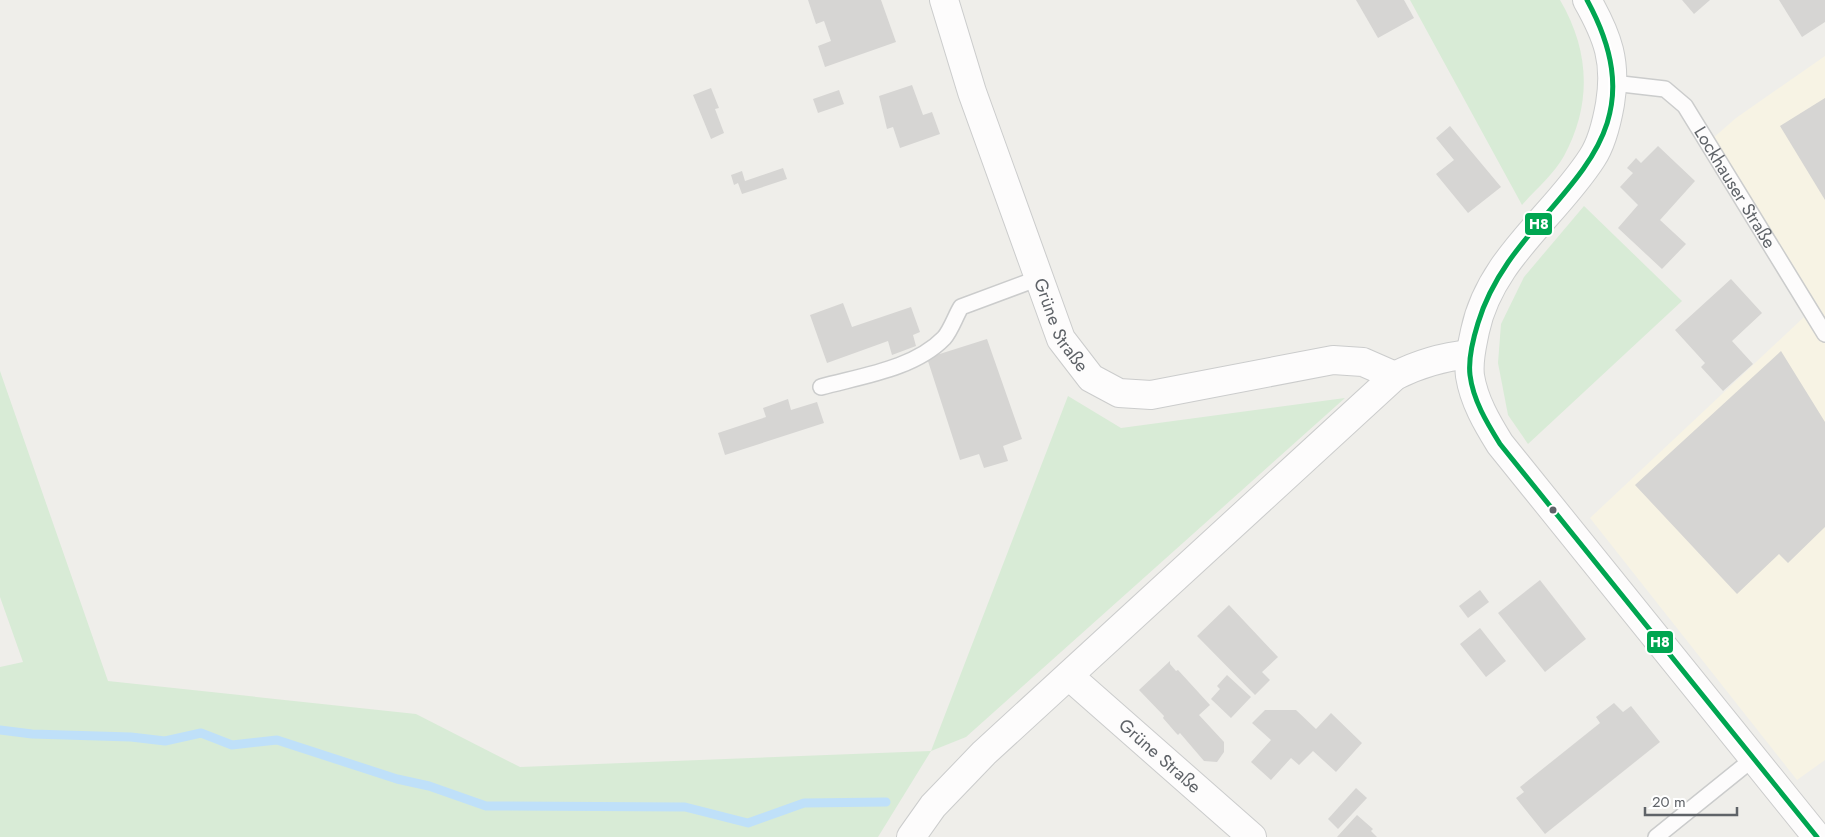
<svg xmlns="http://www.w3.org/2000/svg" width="1825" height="837" font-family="Jost,sans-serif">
<rect width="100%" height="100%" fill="#efeeea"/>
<!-- commercial -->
<path fill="#f7f3e4" d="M1825 56V760L1797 780 1590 518 1804 317 1704 146 1736 118Z"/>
<!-- green -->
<g fill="#d8ebd6">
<path d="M1410 0H1560C1590 51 1592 104 1564 156 1554 174 1535 190 1522 205Z"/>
<path d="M1584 206 1682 301 1528 444 1508 415 1498 363 1501 324 1524 277Z"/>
<path d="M0 371 108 681 416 714 520 767 931 751 1068 396 1121 428 1345 398 966 737 931 751 878 837H0V667L23 662 0 597Z"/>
</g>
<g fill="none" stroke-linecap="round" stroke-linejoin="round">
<!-- stream -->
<path stroke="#bfe0f9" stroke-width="9" d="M0 730 32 734 131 737 165 741 201 733 232 745 277 740 397 779 429 786 486 806 685 807 748 823 804 803 886 802"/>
</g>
<!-- building -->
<g fill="#d6d5d3">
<path d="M808 0H881L896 42 825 67 818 46 831 41 824 21 816 24Z"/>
<path d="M1356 0H1404L1414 18 1378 38Z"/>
<path d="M1682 0H1710L1694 14Z"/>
<path d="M1779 0H1825V22L1802 37Z"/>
<path d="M912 85 923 115 932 112 940 134 900 148 893 127 887 129 879 96Z"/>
<path d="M711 88 719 108 715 109 724 133 711 139 693 95Z"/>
<path d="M839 90 844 104 818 113 813 99Z"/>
<path d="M1825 98V200L1780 126Z"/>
<path d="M1450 126 1501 187 1468 213 1436 174 1454 160 1436 138Z"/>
<path d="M1658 146 1695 181 1660 220 1686 244 1662 269 1618 228 1638 205 1620 187 1633 173 1627 168 1636 158 1641 163Z"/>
<path d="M783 168 787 179 742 194 738 183 734 185 731 175 742 171 745 181Z"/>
<path d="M1731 279 1762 313 1732 341 1753 364 1723 391 1701 367 1705 363 1675 330Z"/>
<path d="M843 303 852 327 911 307 920 332 913 335 916 346 892 355 888 341 827 363 810 315Z"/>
<path d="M987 339 1022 439 1003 446 1008 461 984 468 979 454 960 460 927 358Z"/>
<path d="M1781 351 1825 422V527L1788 563 1779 554 1737 594 1635 485Z"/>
<path d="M788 399 791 410 817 402 824 423 725 455 718 433 766 417 763 408Z"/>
<path d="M1540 580 1586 639 1545 672 1498 613Z"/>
<path d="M1480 590 1489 602 1468 618 1459 606Z"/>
<path d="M1229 605 1278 657 1262 672 1270 680 1255 695 1197 636Z"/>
<path d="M1480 628 1506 661 1486 677 1460 644Z"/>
<path d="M1170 661V664L1176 671 1178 670 1210 705 1199 715 1224 742V752L1217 762 1204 761 1180 733 1178 735 1176 733 1163 718 1164 716 1139 690Z"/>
<path d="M1227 675 1251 697 1231 718 1211 699 1220 689 1217 686Z"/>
<path d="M1614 703 1623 712 1631 706 1660 742 1545 834 1516 798 1524 792 1520 787 1600 723 1596 717Z"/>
<path d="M1265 710H1296L1316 729 1331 713 1362 743 1336 772 1313 751 1299 765 1291 758 1271 780 1251 762 1271 740 1252 723Z"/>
<path d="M1356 788 1367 798 1338 829 1328 819Z"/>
<path d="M1357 815 1373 829 1371 831 1377 837H1337Z"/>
</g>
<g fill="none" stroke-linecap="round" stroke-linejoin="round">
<defs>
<g id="service">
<path id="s1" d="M1613 83 1665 89 1685 106 1825 334"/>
<path d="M821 387C861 376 914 369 944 338 951 330 955 317 961 307L1039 278"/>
<path d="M1656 837 1754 758"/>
</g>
<g id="minor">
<path id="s2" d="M944 0 972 92 1061 339 1091 378 1119 393 1151 395 1333 360 1363 362 1395 376"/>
<path id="s3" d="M1069 676 1252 837"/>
<path d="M911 837 933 806 984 753 1395 376C1420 363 1442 357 1470 354"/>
</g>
<path id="tertiary" d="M1587 0C1608 37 1617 62 1610 104 1607 121 1602 143 1592 158 1554 217 1490 259 1475 331 1472 346 1468 360 1470 376 1474 401 1487 423 1500 444L1817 837"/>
</defs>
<!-- service casing -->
<use href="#service" stroke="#cbcccc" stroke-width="18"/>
<!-- minor casing -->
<use href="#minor" stroke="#cbcccc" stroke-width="30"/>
<!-- tertiary casing -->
<use href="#tertiary" stroke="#cbcccc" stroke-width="30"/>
<!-- service -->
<use href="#service" stroke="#fdfcfc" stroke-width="15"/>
<!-- minor -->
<use href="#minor" stroke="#fdfcfc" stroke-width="28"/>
<!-- tertiary -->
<use href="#tertiary" stroke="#fdfcfc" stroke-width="28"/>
<defs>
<path id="bus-1" d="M1587 0C1674 160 1516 197 1478 323 1473 339 1468 358 1470 375 1473 400 1487 423 1500 444L1817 837"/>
</defs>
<!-- bus-1 casing -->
<use href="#bus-1" stroke="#fff" stroke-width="9"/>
<!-- bus-1 -->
<use href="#bus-1" stroke="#00a651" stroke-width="5"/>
</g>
<!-- markers -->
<circle fill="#5f6368" stroke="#fff" stroke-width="2" cx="1553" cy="510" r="4.5"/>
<g text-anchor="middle" stroke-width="5" stroke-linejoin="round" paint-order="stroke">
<!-- street labels -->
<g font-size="18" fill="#5f6368" stroke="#fff">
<text dy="6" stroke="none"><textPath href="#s1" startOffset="174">Lockhauser Straße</textPath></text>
<text dy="6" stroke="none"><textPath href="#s2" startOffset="346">Grüne Straße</textPath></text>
<text dy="6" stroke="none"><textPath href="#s3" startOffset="121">Grüne Straße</textPath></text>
</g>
</g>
<g stroke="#fff" stroke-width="2">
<rect x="1524" y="212" width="29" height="24" rx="5" fill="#00a651"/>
<rect x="1646" y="630" width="28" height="24" rx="5" fill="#00a651"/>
</g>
<g font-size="14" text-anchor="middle" font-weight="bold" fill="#fff">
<text x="1539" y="229">H8</text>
<text x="1660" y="647">H8</text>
</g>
<!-- scale -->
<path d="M1645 807v8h92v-8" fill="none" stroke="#5f6368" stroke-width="2.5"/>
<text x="1652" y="807" font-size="15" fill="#5f6368" stroke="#ffffff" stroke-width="4" paint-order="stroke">20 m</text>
</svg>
